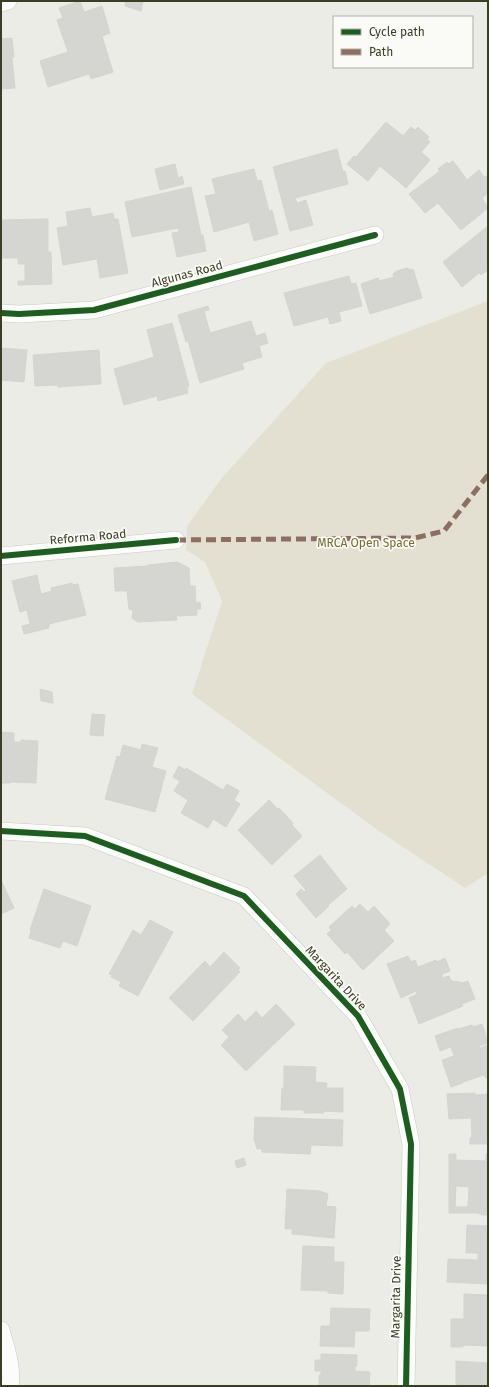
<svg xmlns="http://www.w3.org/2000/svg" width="489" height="1387" font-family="'Fira Sans',sans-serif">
<rect width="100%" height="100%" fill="#ecece7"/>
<!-- green -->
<path fill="#e4e0d1" d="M488 301V875H485L465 888 379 831 192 694 222 601 205 562 186 550 187 526 221 479 326 363Z"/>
<!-- building -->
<g fill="#d5d5d1" stroke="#d4d5cf" fill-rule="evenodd">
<path d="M80 1 84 12 102 6 110 33 102 36 113 72 91 79 89 74 48 87 40 61 68 52 57 20 63 18 59 8Z"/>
<path d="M126 1H143L141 11 125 6Z"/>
<path d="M12 38 14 57H12L15 88 1 89V39Z"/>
<path d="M386 122 403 136 411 127 415 130 418 127 429 137 427 139 430 142 421 152 430 160 406 188 380 166 368 181 347 164 354 156 356 157Z"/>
<path d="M337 149 343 172 345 171 348 184 295 198 297 203 306 200 313 225 290 231 273 167Z"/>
<path d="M453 161 467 180 479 170 484 177 486 176 488 178V193L482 198 488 208 461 230 438 203 425 213 409 194 440 171 438 169 447 162 448 164Z"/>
<path d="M175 164 178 178 182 176 184 184 160 190 155 169Z"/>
<path d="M254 169 257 181 261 180 269 211 272 210 278 234 254 241 249 222 214 232 205 196 216 194 212 179Z"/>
<path d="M191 187 201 235H203L206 251 177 257 172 233 179 232 178 228 132 237 125 202Z"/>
<path d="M90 208 92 217 113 213 114 219H118L128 273 100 278 97 259 63 265 57 228 68 226 66 212Z"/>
<path d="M48 219V252H51L52 284 18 285V281H25V264H18V258H1V220Z"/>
<path d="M488 226V270L481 275 479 273 462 287 443 262Z"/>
<path d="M407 268 411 270 413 269 422 298 370 314 361 284 378 278 379 281 394 277 393 274 397 271Z"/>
<path d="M349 276 351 284 356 283 362 306 339 312 341 321 330 324 328 317 294 326 284 293Z"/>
<path d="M208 306 209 310 204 311 210 333 251 321 256 336 265 333 268 343 259 346 262 357 242 363 244 369 200 383 188 341 186 342 178 315Z"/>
<path d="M172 323 189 386 187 387 188 393 158 401 157 396 124 405 114 369 154 357 147 330Z"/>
<path d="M1 348 27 350 24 382 1 380V382Z"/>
<path d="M99 350 101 384 58 387 57 385 35 386 33 355Z"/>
<path d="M177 562 189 568 190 586H195L196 603 200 602 201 609H197V615L176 616 177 620 138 622 132 618 133 610 129 609 127 591H115L114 568 148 566V565Z"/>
<path d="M37 575 41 594 52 591 51 588 72 583 73 585 78 584 86 615 49 624V628L24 634 22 626 30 624 27 610 20 612 12 581Z"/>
<path d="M40 689 52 692 53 703 41 701Z"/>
<path d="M92 714 105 715 103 736 90 735Z"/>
<path d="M1 732 14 733V742H21V740L38 741 36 783 11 782V783H1Z"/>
<path d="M142 744 158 748 152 767 166 771 155 812 105 799 117 756 120 757 123 745 141 750Z"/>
<path d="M179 766 185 770 186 768 223 790 227 784 239 791 234 800 240 804 226 827 213 819 208 828 181 813 188 800 174 791 180 781 173 777Z"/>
<path d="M269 800 278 809 279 808 293 823 292 825 302 836 272 865 238 830Z"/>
<path d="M320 855 347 889 328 905 329 906 316 918 296 894 301 889 304 892 306 890 294 876Z"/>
<path d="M1 880 14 908 1 914Z"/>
<path d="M44 889 91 906 77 946 63 941 60 948 29 938 31 931 30 930Z"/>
<path d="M360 904 368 912 374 906 390 924 384 930 394 941 363 970 347 952 345 954 327 934 331 930 329 927 352 906 355 909Z"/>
<path d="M150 920 173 932 138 996 119 986 121 982 111 977 112 975 109 974 133 930 141 935Z"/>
<path d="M224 952 240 968 238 970 240 972 193 1021 169 998 205 961 210 967Z"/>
<path d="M408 956 411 962 415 960 418 967 436 960 437 962 445 958 450 971 442 974 443 978 449 976 451 981 452 980 453 982 456 981 462 983 468 981 475 999 462 1004 463 1006 419 1024 409 998 417 994 416 991 401 998 387 964Z"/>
<path d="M276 1004 295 1024 246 1071 221 1045 229 1037 222 1030 238 1014 245 1022 256 1011 262 1018Z"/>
<path d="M482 1024 488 1043 479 1046 480 1048 488 1045V1078H486L484 1075 463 1082V1083L451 1087 442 1060 454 1056 451 1047 440 1051 435 1036 458 1028V1029L472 1025 473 1027Z"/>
<path d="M284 1066 316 1067 315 1082 327 1083 326 1088H343V1112L324 1111V1113H304V1110H281L282 1088H284Z"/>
<path d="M475 1093V1095L488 1094V1143L487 1144H470V1138L472 1137 471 1118 449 1119 447 1094Z"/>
<path d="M255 1117 343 1120 342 1146 311 1145 310 1154 262 1152V1149H257L254 1139Z"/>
<path d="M449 1154H456V1160L486 1161V1154H488V1215H481V1214L477 1213H449ZM456 1186 469 1187 468 1207H455Z"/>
<path d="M244 1158 246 1165 237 1168 235 1161Z"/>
<path d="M287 1189 320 1191 328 1194 326 1206 336 1207 334 1238 292 1234V1229H285Z"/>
<path d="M467 1225 488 1226V1284L447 1282 448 1259 478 1260V1253H466Z"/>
<path d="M303 1246 334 1247V1262H344L343 1294 328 1293V1291L301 1290Z"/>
<path d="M464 1294 488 1295V1346L463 1345V1347H451V1319H464Z"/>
<path d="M331 1308 370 1309 369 1331H355L354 1347 320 1346 321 1326H330Z"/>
<path d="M321 1354 357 1355V1366H355V1371L370 1372 369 1386H319V1375H321V1371H315V1360H321Z"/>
<path d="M456 1361 488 1363V1386H456Z"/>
</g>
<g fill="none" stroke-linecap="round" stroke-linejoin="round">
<defs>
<g id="street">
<path d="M1 3 8 1"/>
<path d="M1 313 19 314 94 310 375 235"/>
<path d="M1 556 176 540"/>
<path d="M1 831 85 836 244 896 358 1016 400 1089 411 1144 406 1386"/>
<path d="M1 1330C6 1348 13 1368 10 1386"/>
</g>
</defs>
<!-- street casing -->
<use href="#street" stroke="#c9c9c4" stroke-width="18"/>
<!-- street -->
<use href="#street" stroke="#fcfcfb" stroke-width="17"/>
<!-- quiet -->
<path stroke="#8d6e63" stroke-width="5" stroke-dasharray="10 5" stroke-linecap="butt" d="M176 540 415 538 444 531 488 475"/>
<defs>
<g id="cycleway">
<path d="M1 313 19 314 94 310 375 235"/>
<path d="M1 556 176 540"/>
<path d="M1 831 85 836 244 896 358 1016 400 1089 411 1144 406 1386"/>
</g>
</defs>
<!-- cycleway casing -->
<use href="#cycleway" stroke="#fafaf6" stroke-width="8"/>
<!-- cycleway -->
<use href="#cycleway" stroke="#1b5e20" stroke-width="6"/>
</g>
<g text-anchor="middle" stroke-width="3.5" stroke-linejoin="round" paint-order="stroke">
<!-- street labels -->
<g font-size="12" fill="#393f24" stroke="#fafaf6">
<text transform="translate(187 274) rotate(-15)" y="4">Algunas Road</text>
<text transform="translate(88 537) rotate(-5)" y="4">Reforma Road</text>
<text transform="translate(336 978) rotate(47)" y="4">Margarita Drive</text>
<text transform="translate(396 1297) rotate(-89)" y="4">Margarita Drive</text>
</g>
<!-- park labels -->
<g font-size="12" fill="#756e2f" stroke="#fafaf6">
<text x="366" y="547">MRCA Open Space</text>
</g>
</g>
<!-- border -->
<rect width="489" height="1387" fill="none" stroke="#393f24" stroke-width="4"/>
<!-- legend -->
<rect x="333" y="16" width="140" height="52" fill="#fafaf6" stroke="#adafa2"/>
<rect x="341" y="29" width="20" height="6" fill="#1b5e20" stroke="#adafa2"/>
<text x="369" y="36" font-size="12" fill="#393f24">Cycle path</text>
<rect x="341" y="49" width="20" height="6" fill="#8d6e63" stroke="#adafa2"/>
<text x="369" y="56" font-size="12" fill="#393f24">Path</text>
</svg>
